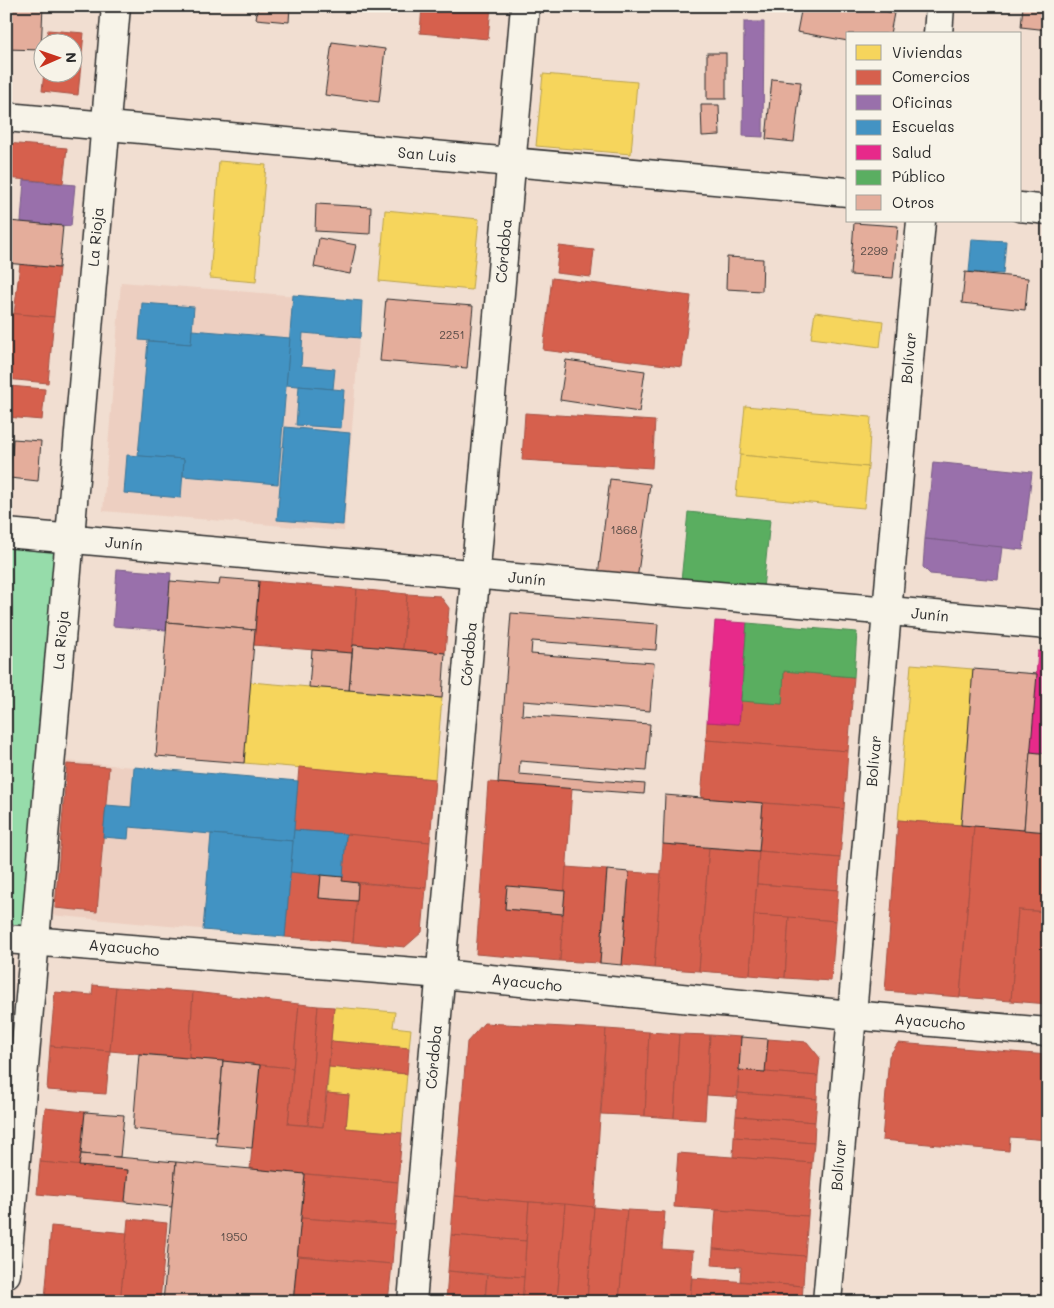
<svg xmlns="http://www.w3.org/2000/svg" width="1054" height="1308" font-family="Mali,sans-serif">
<rect width="100%" height="100%" fill="#f1ded1"/>
<filter id="ink" filterUnits="userSpaceOnUse"><feTurbulence type="fractalNoise" baseFrequency=".02" numOctaves="2"/><feDisplacementMap in="SourceGraphic" scale="10" xChannelSelector="R" yChannelSelector="G"/><feConvolveMatrix kernelMatrix="1 2 1 2 8 2 1 2 1" color-interpolation-filters="sRGB"/></filter>
<g filter="url(#ink)">
<!-- built -->
<g fill="#edcfc1">
<path d="M121 282 362 301 344 531 103 511Z"/>
<path d="M64 761 298 781 285 937 51 915Z"/>
</g>
<!-- green -->
<path fill="#96dcaa" stroke="#60846a" d="M6 540 65 545 29 937 6 935Z"/>
<!-- homes -->
<g fill="#f6d55c" stroke="#b9a24d">
<path d="M543 74 637 82 631 154 536 146Z"/>
<path d="M219 161 266 165 256 282 210 278Z"/>
<path d="M385 210 479 219 472 290 379 281Z"/>
<path d="M815 312 883 321 880 347 811 338Z"/>
<path d="M745 406 871 417 868 467 740 455Z"/>
<path d="M740 455 868 467 864 508 736 496Z"/>
<path d="M911 664 973 669 961 825 898 820Z"/>
<path d="M250 682 442 698 435 779 244 763Z"/>
<path d="M334 1007 395 1012 393 1027 411 1029 409 1048 331 1041Z"/>
<path d="M329 1067 407 1074 402 1133 346 1128 349 1095 327 1093Z"/>
</g>
<!-- shops -->
<g fill="#d6604d" stroke="#a35043">
<path d="M422 6H491L488 39 420 33Z"/>
<path d="M48 30 84 33 78 95 42 91 44 72H72V42H46Z"/>
<path d="M6 143 67 148 63 183 6 178Z"/>
<path d="M559 246 594 250 591 277 556 273Z"/>
<path d="M20 264 59 268 54 317 14 314Z"/>
<path d="M552 278 691 296 682 367 543 350Z"/>
<path d="M6 313 54 317 48 383 6 379 8 342 6 341Z"/>
<path d="M9 386 45 389 42 420 6 417Z"/>
<path d="M525 413 655 421 652 468 522 460Z"/>
<path d="M259 581 357 589 352 653 253 645Z"/>
<path d="M357 589 407 594 403 649 353 645Z"/>
<path d="M407 594 440 596 449 608 445 653 403 649Z"/>
<path d="M784 671 854 677 848 751 706 740 707 722 739 724 741 701 782 704Z"/>
<path d="M706 740 848 751 844 809 701 798Z"/>
<path d="M67 764 109 767 97 912 55 908Z"/>
<path d="M299 767 435 779 430 842 294 830Z"/>
<path d="M488 782 572 788 565 891 507 886 505 909 563 914 560 961 476 954Z"/>
<path d="M763 803 844 809 840 858 759 851Z"/>
<path d="M898 820 974 826 960 997 885 991Z"/>
<path d="M974 826 1048 832V912L1018 910 1011 1001 960 997Z"/>
<path d="M346 834 430 842 426 888 342 881Z"/>
<path d="M663 844 709 848 699 971 654 968Z"/>
<path d="M709 848 759 851 750 975 699 971Z"/>
<path d="M759 851 840 858 838 890 757 884Z"/>
<path d="M566 867 607 870 600 963 560 961Z"/>
<path d="M290 872 321 875 319 898 357 901 353 942 285 937Z"/>
<path d="M629 872 661 874 654 968 622 965Z"/>
<path d="M358 883 426 888 422 932 405 947 353 942Z"/>
<path d="M757 884 838 890 836 921 754 915Z"/>
<path d="M1018 910 1048 912V1004L1011 1001Z"/>
<path d="M754 915 789 917 785 978 750 975Z"/>
<path d="M789 917 836 921 831 981 785 978Z"/>
<path d="M93 985 116 987 110 1051 50 1046 55 992 92 995Z"/>
<path d="M116 987 193 992 189 1058 110 1051Z"/>
<path d="M193 992 299 1004 293 1068 189 1058Z"/>
<path d="M299 1004 318 1006 308 1125 288 1124Z"/>
<path d="M318 1006 334 1007 323 1127 308 1125Z"/>
<path d="M484 1023 606 1029 594 1207 454 1196 467 1042Z"/>
<path d="M606 1029 649 1032 645 1116 601 1114Z"/>
<path d="M649 1032 679 1034 674 1118 645 1116Z"/>
<path d="M679 1034 710 1035 705 1120 674 1118Z"/>
<path d="M710 1035 741 1037 737 1097 707 1095Z"/>
<path d="M768 1039 807 1042 820 1058 818 1076 765 1072Z"/>
<path d="M331 1041 409 1048 407 1074 329 1067Z"/>
<path d="M898 1043 1048 1055V1140L1010 1137 1009 1151 882 1140 889 1056Z"/>
<path d="M50 1046 110 1051 106 1094 47 1090Z"/>
<path d="M260 1065 293 1068 288 1124 323 1127 327 1093 349 1095 346 1128 402 1133 398 1182 250 1169Z"/>
<path d="M739 1070 818 1076 817 1099 738 1093Z"/>
<path d="M738 1093 817 1099 815 1122 736 1116Z"/>
<path d="M45 1108 85 1112 79 1166 40 1162Z"/>
<path d="M736 1116 815 1122 814 1143 734 1137Z"/>
<path d="M734 1137 814 1143 812 1163 733 1157Z"/>
<path d="M678 1153 812 1163 808 1216 674 1207Z"/>
<path d="M40 1162 128 1170 125 1202 37 1194Z"/>
<path d="M305 1174 398 1182 395 1225 301 1218Z"/>
<path d="M454 1196 529 1202 526 1241 451 1235Z"/>
<path d="M529 1202 565 1204 557 1302H522Z"/>
<path d="M565 1204 594 1207 587 1302H557Z"/>
<path d="M594 1207 627 1210 619 1302H587Z"/>
<path d="M627 1210 665 1212 662 1249 693 1251 690 1302H619Z"/>
<path d="M716 1210 808 1216 805 1256 713 1249Z"/>
<path d="M301 1218 395 1225 392 1264 297 1256Z"/>
<path d="M128 1219 167 1223 160 1302H120Z"/>
<path d="M51 1226 127 1233 120 1302H75L45 1299Z"/>
<path d="M451 1235 526 1241 524 1277 448 1271Z"/>
<path d="M713 1249 805 1256 803 1286 740 1281 741 1267 712 1265Z"/>
<path d="M297 1256 392 1264 388 1302H340L294 1298Z"/>
<path d="M448 1271 487 1275 485 1302H446Z"/>
<path d="M487 1275 524 1277 522 1302H485Z"/>
<path d="M692 1278 803 1286 802 1302H690Z"/>
<path d="M294 1298 340 1302H293Z"/>
</g>
<!-- offices -->
<g fill="#9970ab" stroke="#785b85">
<path d="M744 22H764L763 137 743 136Z"/>
<path d="M24 180 75 185 71 226 21 222Z"/>
<path d="M933 462 1032 472 1023 550 925 539Z"/>
<path d="M925 539 1002 547 998 580 930 574 923 567Z"/>
<path d="M117 569 171 573 166 630 113 626Z"/>
</g>
<!-- schools -->
<g fill="#4393c3" stroke="#3c7495">
<path d="M972 239 1006 241 1003 274 969 272Z"/>
<path d="M293 295 362 301 360 338 303 333 301 366 335 369 333 389 286 385Z"/>
<path d="M142 303 194 307 191 344 139 340Z"/>
<path d="M192 330 290 338 278 484 183 476 184 459 138 456 148 341 191 344Z"/>
<path d="M299 386 344 390 341 428 296 425Z"/>
<path d="M285 427 350 433 343 525 277 520Z"/>
<path d="M127 455 184 459 181 498 124 493Z"/>
<path d="M134 767 298 781 293 841 129 827 128 839 103 837 106 805 131 807Z"/>
<path d="M294 830 346 834 343 877 290 872Z"/>
<path d="M211 834 293 841 285 937 203 930Z"/>
</g>
<!-- health -->
<g fill="#e7298a" stroke="#af2a6e">
<path d="M715 621 747 623 739 724 707 722Z"/>
<path d="M1038 651 1048 652V754L1030 752Z"/>
</g>
<!-- public -->
<g fill="#5aae61" stroke="#4c8751">
<path d="M688 512 770 520 763 589 681 581Z"/>
<path d="M747 623 857 632 854 677 784 671 782 704 741 701Z"/>
</g>
<!-- building -->
<g fill="#e4ad9b" stroke="#2b2b2b">
<path d="M6 6H43L41 50 6 49Z"/>
<path d="M258 6H290L289 22 256 19Z"/>
<path d="M802 6H857L894 13 890 34H848V41L797 32Z"/>
<path d="M1023 6H1048V30L1021 27Z"/>
<path d="M332 42 385 49 379 102 325 95Z"/>
<rect x="707" y="53" width="19" height="46"/>
<path d="M772 79 801 82 794 142 766 139Z"/>
<path d="M701 105H719L720 135 702 136Z"/>
<path d="M316 204 371 207 370 234 315 231Z"/>
<path d="M9 221 63 226 59 268 6 263Z"/>
<path d="M854 223 898 226 893 278 850 275Z"/>
<path d="M319 238 356 245 350 274 314 267Z"/>
<path d="M727 257 763 259 762 291 726 289Z"/>
<path d="M965 272 1028 278 1025 310 962 303Z"/>
<path d="M386 299 473 306 467 368 380 361Z"/>
<path d="M566 360 645 371 639 412 560 400Z"/>
<path d="M13 439 41 441 38 481 10 478Z"/>
<path d="M610 479 650 484 637 580 598 576Z"/>
<path d="M220 578 259 581 255 630 167 622 170 581 219 585Z"/>
<path d="M511 613 658 624 656 650 532 641 531 654 654 663 650 711 523 701 522 715 650 724 646 771 520 761 519 774 645 784 644 794 498 783Z"/>
<path d="M167 622 255 630 244 763 156 756Z"/>
<path d="M353 645 445 653 442 698 349 690Z"/>
<path d="M312 650 352 653 349 690 309 687Z"/>
<path d="M973 669 1037 674 1024 830 961 825Z"/>
<path d="M1030 752 1048 754V832L1024 830Z"/>
<path d="M665 795 763 803 759 851 663 844Z"/>
<path d="M607 870 629 872 622 965 600 963Z"/>
<path d="M321 875 343 877 342 881 358 883 357 901 319 898Z"/>
<path d="M507 886 565 891 563 914 505 909Z"/>
<path d="M741 1037 768 1039 765 1072 739 1070Z"/>
<path d="M139 1054 223 1061 216 1137 133 1129Z"/>
<path d="M223 1061 260 1065 252 1148 216 1145Z"/>
<path d="M85 1112 124 1115 120 1157 81 1154Z"/>
<path d="M81 1154 176 1162 172 1207 125 1202 128 1170 79 1166Z"/>
<path d="M176 1162 305 1174 293 1302H163Z"/>
</g>
<g fill="none" stroke-linecap="round" stroke-linejoin="round">
<defs>
<g id="minor">
<path d="M938 34 940 6"/>
<path d="M6 117 848 192"/>
<path d="M1020 207 1048 210"/>
<path d="M6 533 1048 625"/>
<path d="M6 939 441 974 851 1015 1048 1032"/>
<path d="M6 1274 116 6"/>
<path d="M412 1302 525 6"/>
<path d="M827 1302 921 221"/>
</g>
</defs>
<!-- minor casing -->
<use href="#minor" stroke="#2b2b2b" stroke-width="31"/>
<!-- minor -->
<use href="#minor" stroke="#f7f3e8" stroke-width="28"/>
</g>
</g>
<g text-anchor="middle" stroke-width="5" stroke-linejoin="round" paint-order="stroke">
<!-- number labels -->
<g font-size="12" fill="#594c47">
<text x="874" y="255">2299</text>
<text x="452" y="339">2251</text>
<text x="624" y="534">1868</text>
<text x="234" y="1241">1950</text>
</g>
<!-- street labels -->
<g font-size="15" fill="#2b2b2b" stroke="#f7f3e8">
<text transform="translate(427 155) rotate(5)" y="5">San Luis</text>
<text transform="translate(96 237) rotate(-85)" y="5">La Rioja</text>
<text transform="translate(504 251) rotate(-85)" y="5">Córdoba</text>
<text transform="translate(909 358) rotate(-85)" y="5">Bolívar</text>
<text transform="translate(124 544) rotate(5)" y="5">Junín</text>
<text transform="translate(527 579) rotate(5)" y="5">Junín</text>
<text transform="translate(930 615) rotate(5)" y="5">Junín</text>
<text transform="translate(61 640) rotate(-85)" y="5">La Rioja</text>
<text transform="translate(469 654) rotate(-85)" y="5">Córdoba</text>
<text transform="translate(874 761) rotate(-85)" y="5">Bolívar</text>
<text transform="translate(124 948) rotate(5)" y="5">Ayacucho</text>
<text transform="translate(527 983) rotate(6)" y="5">Ayacucho</text>
<text transform="translate(930 1022) rotate(5)" y="5">Ayacucho</text>
<text transform="translate(434 1057) rotate(-85)" y="5">Córdoba</text>
<text transform="translate(839 1165) rotate(-85)" y="5">Bolívar</text>
</g>
</g>
<!-- margin -->
<rect width="1054" height="1308" fill="none" stroke="#f7f3e8" stroke-width="25"/>
<rect x="12" y="12" width="1029" height="1283" fill="none" stroke="#2b2b2b" stroke-width="2" filter="url(#ink)"/>
<!-- legend -->
<rect x="846" y="32" width="175" height="190" fill="#f7f3e8" stroke="#a5a39c"/>
<rect x="856" y="45" width="25" height="15" fill="#f6d55c" stroke="#a5a39c"/>
<text x="892" y="58" font-size="15" fill="#2b2b2b">Viviendas</text>
<rect x="856" y="70" width="25" height="15" fill="#d6604d" stroke="#a5a39c"/>
<text x="892" y="82" font-size="15" fill="#2b2b2b">Comercios</text>
<rect x="856" y="95" width="25" height="15" fill="#9970ab" stroke="#a5a39c"/>
<text x="892" y="108" font-size="15" fill="#2b2b2b">Oficinas</text>
<rect x="856" y="120" width="25" height="15" fill="#4393c3" stroke="#a5a39c"/>
<text x="892" y="132" font-size="15" fill="#2b2b2b">Escuelas</text>
<rect x="856" y="145" width="25" height="15" fill="#e7298a" stroke="#a5a39c"/>
<text x="892" y="158" font-size="15" fill="#2b2b2b">Salud</text>
<rect x="856" y="170" width="25" height="15" fill="#5aae61" stroke="#a5a39c"/>
<text x="892" y="182" font-size="15" fill="#2b2b2b">Público</text>
<rect x="856" y="195" width="25" height="15" fill="#e4ad9b" stroke="#a5a39c"/>
<text x="892" y="208" font-size="15" fill="#2b2b2b">Otros</text>
<!-- north arrow -->
<g transform="translate(58 58) rotate(88)"><circle r="24" fill="#f7f3e8" stroke="#a5a39c"/>
<path d="M0-4L9 19L0 12L-9 19Z" fill="#c8321e"/>
<text y="-8" font-size="14" font-weight="bold" text-anchor="middle" fill="#2b2b2b">N</text>
</g>
</svg>
